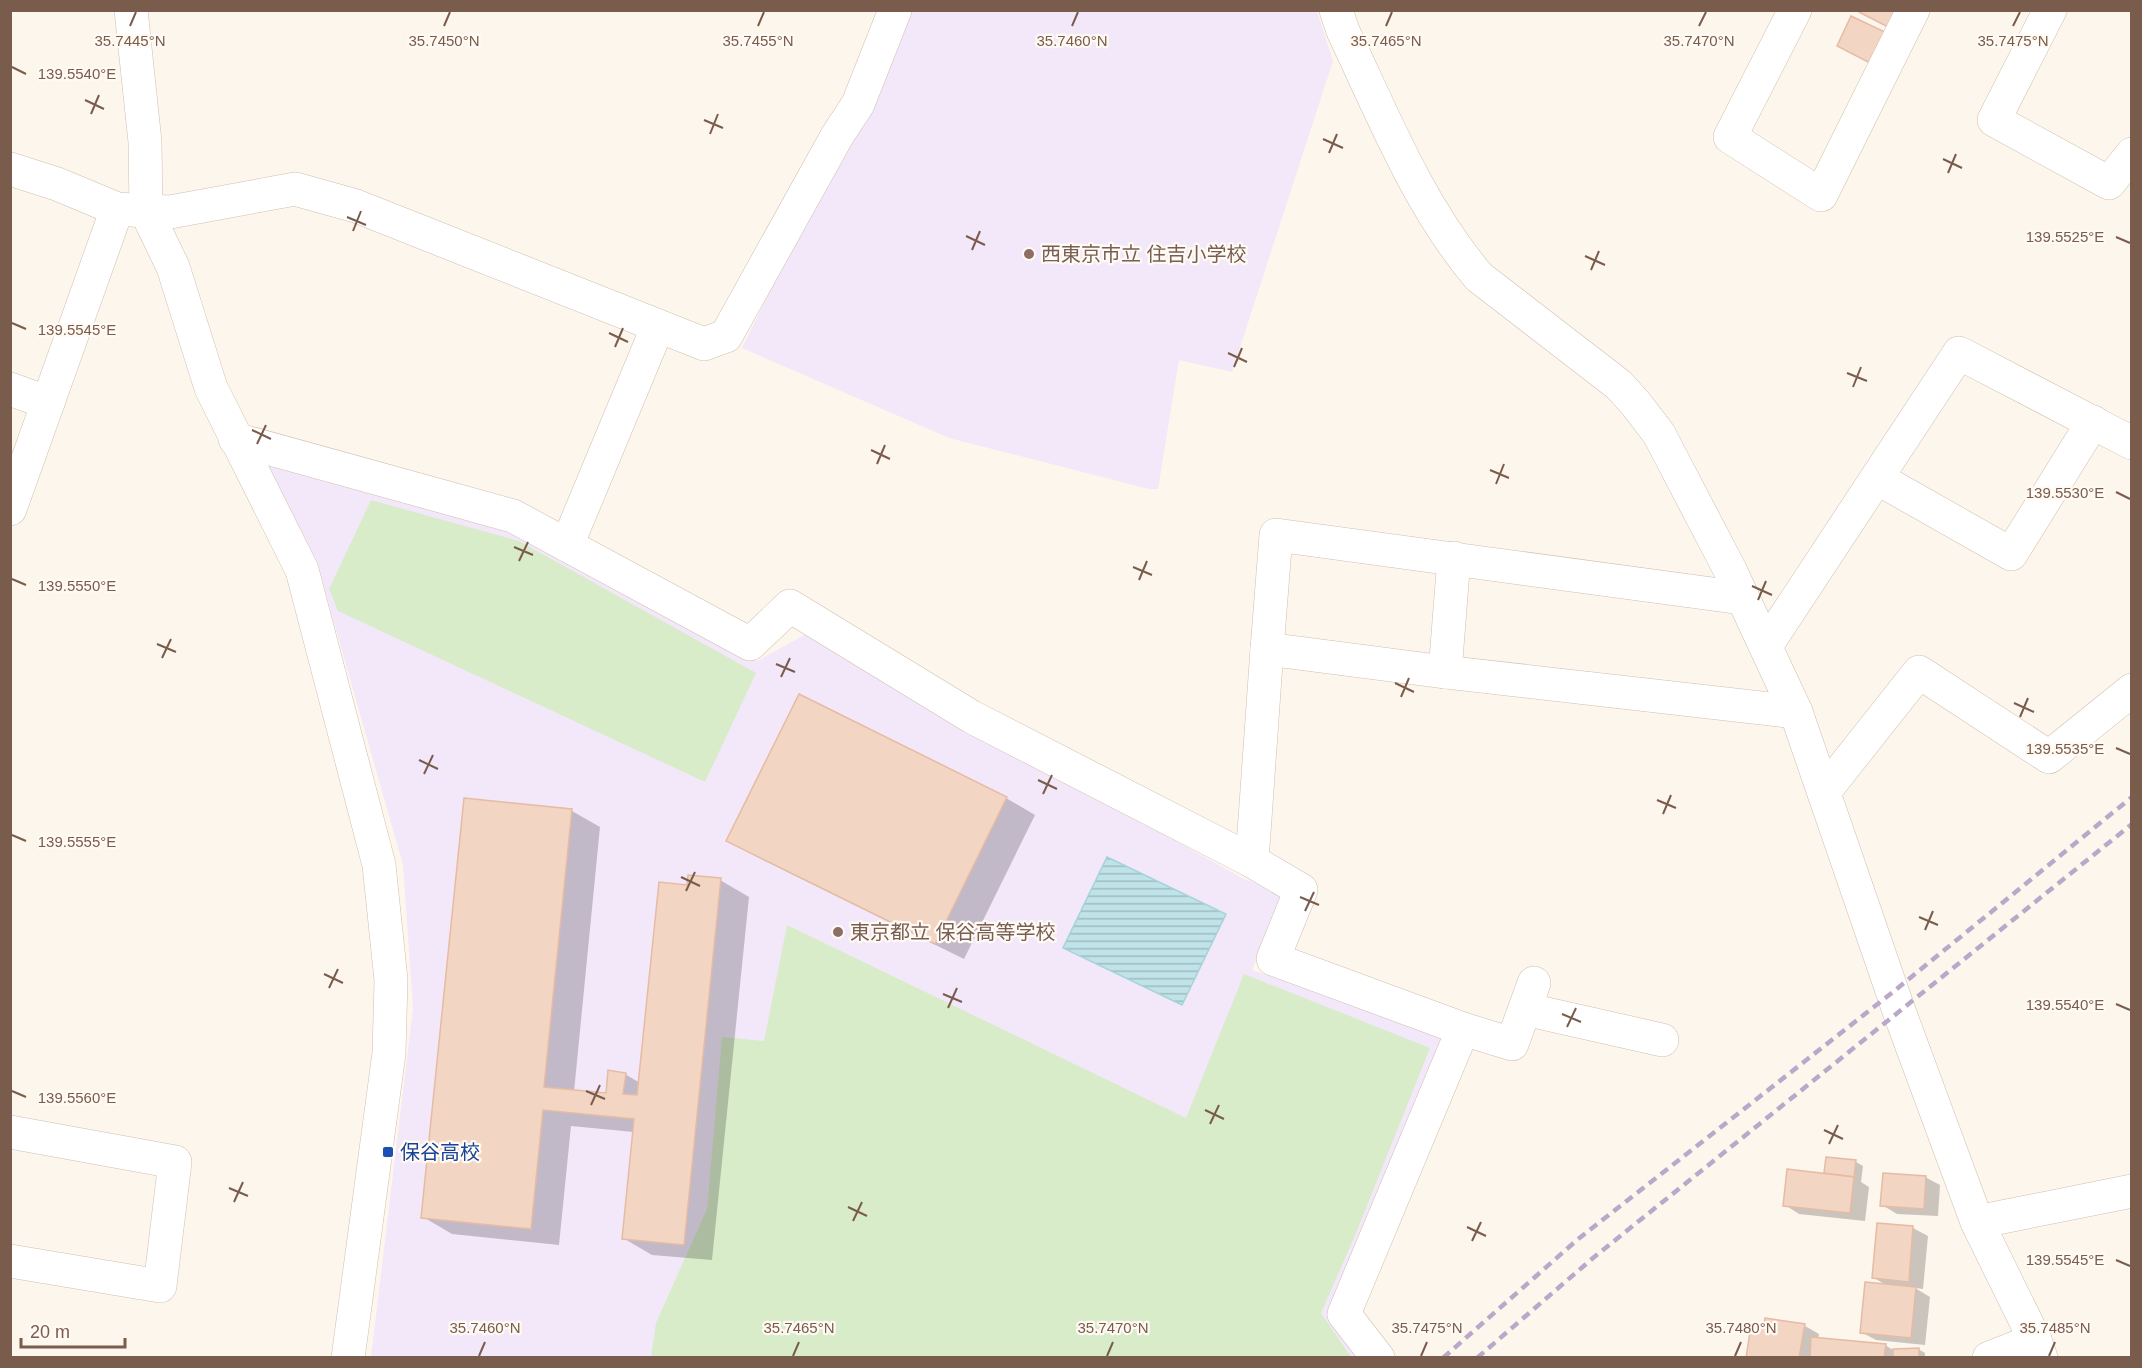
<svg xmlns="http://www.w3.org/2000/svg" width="2142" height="1368" font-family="Helvetica,'Noto Sans JP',sans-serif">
<defs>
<pattern id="water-rules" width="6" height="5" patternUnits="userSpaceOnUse" patternTransform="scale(1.5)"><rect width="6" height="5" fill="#bfe3e8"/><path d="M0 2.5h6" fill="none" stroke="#a0bbbe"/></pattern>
</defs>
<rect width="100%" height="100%" fill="#fdf6ec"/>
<!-- education -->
<g fill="#f3e8fa">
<path d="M912 11H1317L1333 61 1232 372 1179 360 1158 489H1149L949 438 742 348 834 160 869 108Z"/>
<path d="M257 447 519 532 757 661 806 634 1242 878 1283 894 1252 970 1447 1035 1332 1314 1366 1357H371L413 1008 403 865 317 563Z"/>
</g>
<!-- green -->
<g fill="#d8ecc9">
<path d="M371 500 519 541 756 673 705 782 338 611 329 589Z"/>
<path d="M787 925 1186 1118 1244 974 1430 1048 1357 1231 1321 1313 1351 1357H651L656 1323 707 1209 722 1037 764 1041Z"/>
</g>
<!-- water -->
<path fill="url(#water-rules)" stroke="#a5d3da" stroke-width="1.5" d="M1107 857 1226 914 1182 1005 1063 948Z"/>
<!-- shadow -->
<g fill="#0003">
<path d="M1006 798 1035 815 964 959 757 857 728 840Z"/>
<path d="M572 811 600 827 574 1092 607 1095 625 1074 640 1083 688 887 720 880 749 897 712 1260 652 1255 623 1238 634 1132 571 1126 559 1245 452 1234 423 1217Z"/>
<path d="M1856 1162 1863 1166 1861 1182 1869 1187 1865 1221 1799 1214 1785 1205 1831 1176 1826 1172Z"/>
<path d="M1925 1177 1940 1185 1938 1216 1897 1214 1882 1205Z"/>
<path d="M1878 1225 1913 1228 1928 1236 1923 1289 1915 1288 1930 1297 1925 1345 1876 1340 1861 1332 1888 1286 1874 1278Z"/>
<path d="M1805 1326 1819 1334 1818 1339 1885 1345 1893 1350 1918 1349 1925 1353V1358H1747L1764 1329Z"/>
</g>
<!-- building -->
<g fill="#f3d5c3" stroke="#e6bba3" stroke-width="1.5">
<path d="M1855 10H1896L1888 27Z"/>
<path d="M1851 16 1885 32 1870 63 1837 46Z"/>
<path d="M799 694 1007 797 935 944 726 841Z"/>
<path d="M464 798 572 809 544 1087 606 1093 608 1070 626 1073 623 1094 637 1095 659 882 687 885 688 875 721 878 684 1245 622 1239 634 1119 543 1110 531 1229 421 1218Z"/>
<path d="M1826 1157 1856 1160 1854 1177 1824 1173Z"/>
<path d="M1787 1169 1854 1177 1850 1213 1783 1206Z"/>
<path d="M1883 1173 1926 1176 1924 1209 1880 1206Z"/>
<path d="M1877 1223 1913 1226 1909 1282 1872 1278Z"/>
<path d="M1865 1282 1916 1287 1911 1338 1860 1333Z"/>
<path d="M1765 1318 1805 1324 1799 1358H1746L1751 1325 1763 1327Z"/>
<path d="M1811 1337 1886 1344 1884 1358H1810Z"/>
<path d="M1919 1348V1358H1893V1349Z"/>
</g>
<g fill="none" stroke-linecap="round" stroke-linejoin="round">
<defs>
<g id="minor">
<path d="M131 10 145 142 146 211 173 267 211 388 302 570 379 865 391 980 389 1053 348 1358"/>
<path d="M1336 10 1343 31C1383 115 1418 205 1479 277L1619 385 1636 404 1659 434 1730 570 1796 712 1899 1011 1977 1222 2035 1340 2041 1358"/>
<path d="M1795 10 1730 137 1821 195 1913 10"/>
<path d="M2050 10 1994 120 2109 183 2132 154"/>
<path d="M10 169 57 184 117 209 146 211 170 212 295 189 356 206 704 344 726 336 837 136 858 104 895 10"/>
<path d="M10 389 48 403"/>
<path d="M235 439 513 516 750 644 790 606 972 717 1252 861 1301 890 1273 959 1463 1029 1344 1314 1378 1358"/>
<path d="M1877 478 2011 554 2093 422"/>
<path d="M10 509 117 209"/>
<path d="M567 545 658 326"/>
<path d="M1742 598 1276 535 1267 649 1445 672 1796 712"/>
<path d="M1766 646 1959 353 2132 443"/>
<path d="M1445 672 1454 558"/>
<path d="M1824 792 1919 672 2049 757 2132 690"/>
<path d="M1252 861 1267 649"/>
<path d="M1525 1009 1662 1040"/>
<path d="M1463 1029 1512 1044 1534 983"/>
<path d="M10 1132 175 1162 160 1286 10 1261"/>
<path d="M1977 1222 2132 1191"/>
<path d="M1989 1358 2035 1340"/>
</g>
</defs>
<!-- minor casing -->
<use href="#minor" stroke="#d1beb0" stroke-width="34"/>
<!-- minor -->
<use href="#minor" stroke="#fff" stroke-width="33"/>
<!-- rail -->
<g stroke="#b9a8c9" stroke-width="4.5" stroke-dasharray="9 6" stroke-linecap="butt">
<path d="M1443 1358 1577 1240 1893 992 2132 797"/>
<path d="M1477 1358 1593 1258 2132 824"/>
</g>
</g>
<!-- ticks -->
<path fill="none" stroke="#7a5c4d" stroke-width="2" d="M130 26 136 12M444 26 450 12M758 26 764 12M1072 26 1078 12M1386 26 1392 12M1699 26 1706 12M2013 26 2020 12M12 67 26 74M85 100 104 109M91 114 99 95M704 120 723 128M710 134 718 114M1323 139 1343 148M1329 153 1337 134M1943 159 1962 168M1948 173 1956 154M347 217 366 225M353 231 361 211M966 236 985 245M2116 237 2130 243M972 250 980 231M1585 256 1605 265M1591 270 1599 251M12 323 26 329M609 333 628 342M615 347 623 328M1228 353 1247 362M1234 367 1242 348M1847 373 1867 381M1853 387 1861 367M252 430 271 439M257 444 266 425M871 450 890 459M877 464 885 445M1490 470 1509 478M1496 484 1504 464M2116 492 2130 499M514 547 533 555M519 561 528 542M1133 567 1152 575M12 579 26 585M1139 580 1147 561M1752 586 1772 595M1758 600 1766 581M157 644 176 652M162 658 171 639M776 664 795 672M781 677 790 658M1395 683 1414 692M1401 697 1409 678M2014 703 2034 712M2020 717 2028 698M2116 748 2130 754M419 760 438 769M424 774 433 755M1038 780 1057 789M1043 794 1052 775M1657 800 1676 808M1663 814 1671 795M12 835 26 841M681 877 700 886M686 891 695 872M1300 897 1319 905M1305 911 1314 892M1919 917 1938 925M1925 930 1933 911M324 974 343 983M329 988 338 969M943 994 962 1002M2116 1004 2130 1010M948 1008 957 988M1562 1014 1581 1022M1567 1027 1576 1008M12 1091 26 1097M586 1091 605 1099M591 1105 600 1085M1205 1110 1224 1119M1210 1124 1219 1105M1824 1130 1843 1139M1829 1144 1838 1125M229 1188 248 1196M234 1202 243 1182M848 1207 867 1216M853 1221 862 1202M1467 1227 1486 1236M1472 1241 1481 1222M2116 1260 2130 1266M479 1356 485 1342M793 1356 799 1342M1107 1356 1113 1342M1421 1356 1427 1342M1735 1356 1741 1342M2049 1356 2055 1342"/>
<!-- markers -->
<g fill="#8d6e63" stroke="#fffaf3" stroke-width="2">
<circle cx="1029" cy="254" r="6"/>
<circle cx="838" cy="932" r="6"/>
</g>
<rect fill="#1a4fb4" stroke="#fffaf3" stroke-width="2" x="382" y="1146" width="12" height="12" rx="3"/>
<g text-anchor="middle" stroke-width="4.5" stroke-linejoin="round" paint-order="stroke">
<!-- education labels -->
<g font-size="20" fill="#785e54" stroke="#fffaf3" text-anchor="start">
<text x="1041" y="261">西東京市立 住吉小学校</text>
<text x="850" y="939">東京都立 保谷高等学校</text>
</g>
<!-- transit labels -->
<g font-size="20" fill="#164399" stroke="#fffaf3" text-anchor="start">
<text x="400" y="1159">保谷高校</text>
</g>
</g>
<g font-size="15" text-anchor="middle" fill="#7a5c4d" stroke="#fffaf3" stroke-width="4.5" stroke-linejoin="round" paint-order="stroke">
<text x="130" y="46">35.7445°N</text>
<text x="444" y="46">35.7450°N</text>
<text x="758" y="46">35.7455°N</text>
<text x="1072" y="46">35.7460°N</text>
<text x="1386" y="46">35.7465°N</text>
<text x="1699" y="46">35.7470°N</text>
<text x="2013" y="46">35.7475°N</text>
<text x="77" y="79">139.5540°E</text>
<text x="2065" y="242">139.5525°E</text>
<text x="77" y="335">139.5545°E</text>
<text x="2065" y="498">139.5530°E</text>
<text x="77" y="591">139.5550°E</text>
<text x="2065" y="754">139.5535°E</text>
<text x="77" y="847">139.5555°E</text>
<text x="2065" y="1010">139.5540°E</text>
<text x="77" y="1103">139.5560°E</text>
<text x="2065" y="1265">139.5545°E</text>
<text x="485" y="1333">35.7460°N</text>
<text x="799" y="1333">35.7465°N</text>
<text x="1113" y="1333">35.7470°N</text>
<text x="1427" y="1333">35.7475°N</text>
<text x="1741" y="1333">35.7480°N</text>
<text x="2055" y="1333">35.7485°N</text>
</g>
<!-- border -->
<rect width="2142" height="1368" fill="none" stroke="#7a5c4d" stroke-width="24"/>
<!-- scale -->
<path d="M21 1338v9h104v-9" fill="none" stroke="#7a5c4d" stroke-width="3"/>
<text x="30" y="1338" font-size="18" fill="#7a5c4d" stroke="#fffaf3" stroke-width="4.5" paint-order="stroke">20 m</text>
</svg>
